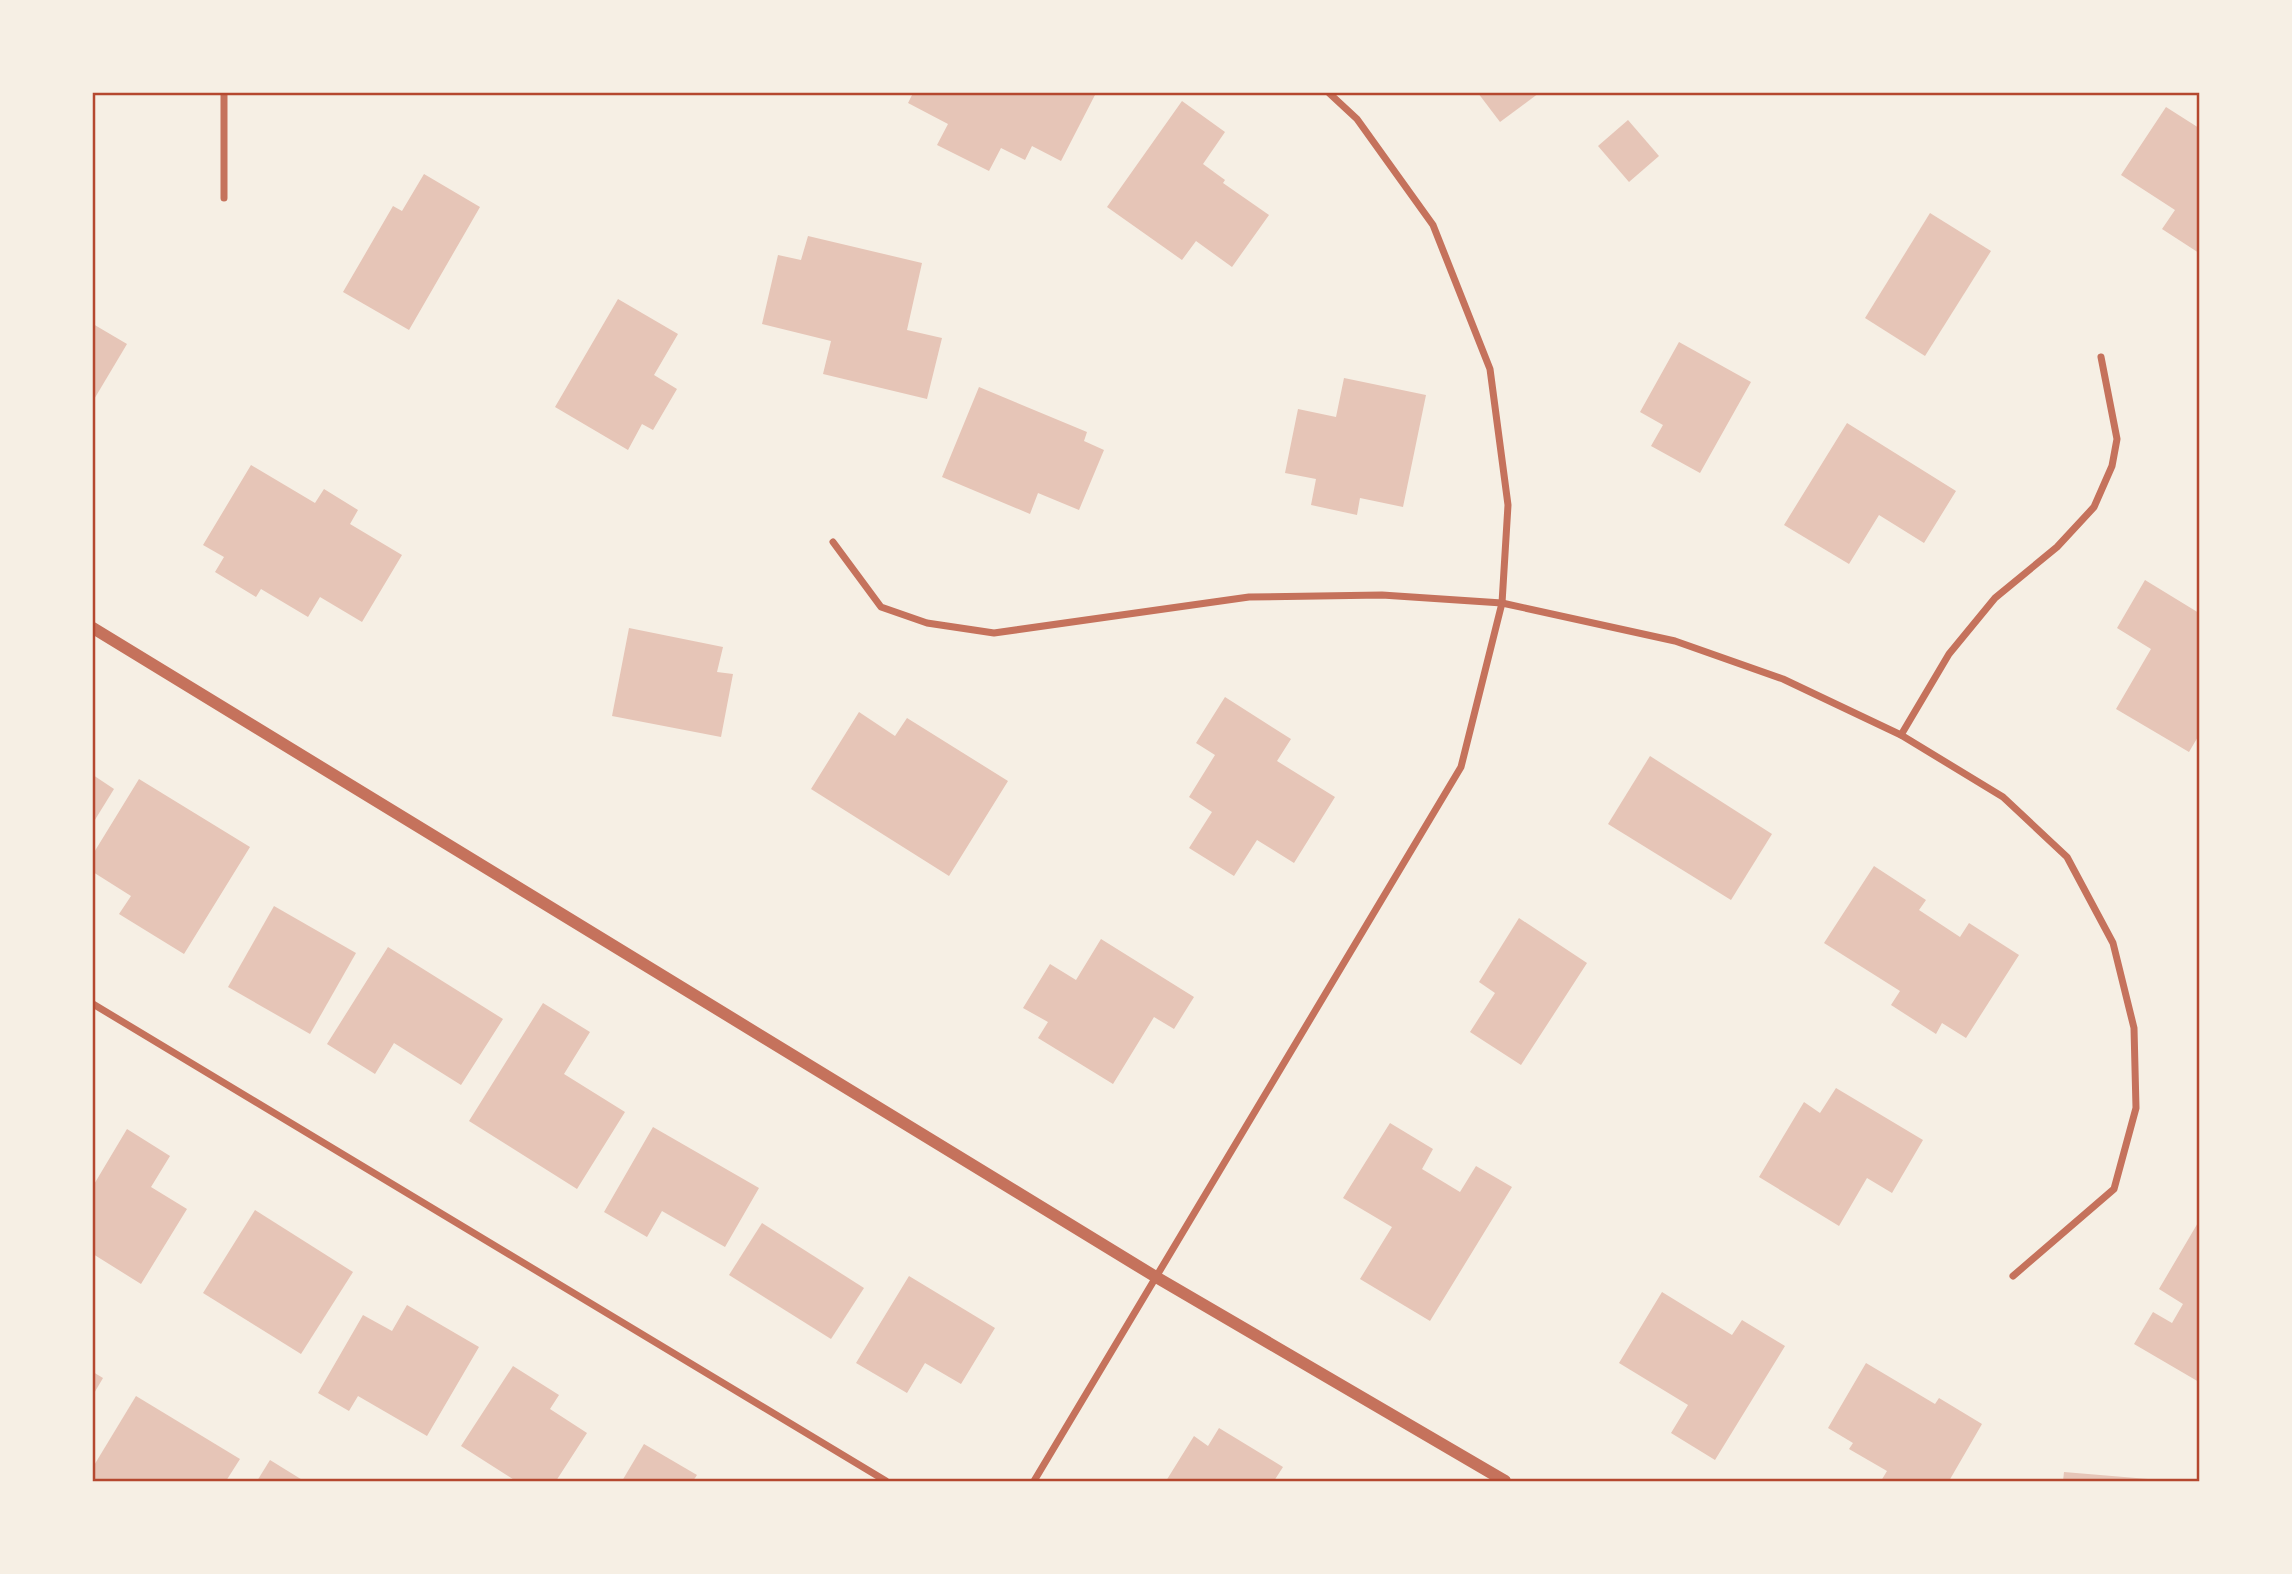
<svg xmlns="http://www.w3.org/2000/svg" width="2292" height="1574" font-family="Montserrat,sans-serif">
<rect width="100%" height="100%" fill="#f6efe4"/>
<!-- building -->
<g fill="#e6c5b7">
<path d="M913 93H1096L1061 161 1032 146 1025 160 1001 148 989 171 937 145 948 124 908 103Z"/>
<path d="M1478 93H1539L1500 122Z"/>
<path d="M1182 101 1225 132 1203 164 1225 180 1223 183 1269 215 1232 267 1196 241 1182 260 1107 207Z"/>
<path d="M2166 107 2199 128V253L2162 229 2175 210 2121 175Z"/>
<path d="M1628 120 1659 156 1629 182 1598 146Z"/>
<path d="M424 174 480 207 409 330 343 292 393 206 402 211Z"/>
<path d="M1930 213 1991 251 1925 356 1865 318Z"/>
<path d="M808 236 922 263 907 330 942 338 927 399 823 374 831 341 762 324 778 255 801 260Z"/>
<path d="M618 299 678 334 654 375 677 389 653 430 642 424 628 450 555 407Z"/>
<path d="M93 324 127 344 93 401Z"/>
<path d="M1679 342 1751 382 1700 473 1651 446 1663 425 1640 412Z"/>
<path d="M1344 378 1426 395 1403 507 1360 498 1357 515 1311 505 1316 479 1285 473 1298 409 1336 417Z"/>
<path d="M979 387 1087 432 1084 441 1104 450 1079 510 1038 493 1030 514 942 477Z"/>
<path d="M1847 423 1956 491 1924 543 1879 515 1849 564 1784 525Z"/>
<path d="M251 465 315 503 324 489 358 510 350 524 402 555 362 622 320 597 308 617 261 589 256 597 215 572 224 557 203 545Z"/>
<path d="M2145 580 2199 613V735L2189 752 2116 709 2151 649 2117 628Z"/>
<path d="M629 628 723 647 717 672 733 674 721 737 612 716Z"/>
<path d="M1225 697 1291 739 1277 761 1335 797 1294 863 1257 840 1234 876 1189 848 1212 812 1189 797 1215 755 1196 743Z"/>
<path d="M859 712 895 736 907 718 1008 781 949 876 811 789Z"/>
<path d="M1650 756 1772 834 1731 900 1608 824Z"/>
<path d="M93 775 114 789 93 823Z"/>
<path d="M139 779 250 847 184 954 119 914 131 896 93 872V854Z"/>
<path d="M1874 866 1926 900 1919 910 1960 937 1969 923 2019 955 1966 1038 1942 1023 1936 1034 1891 1005 1900 991 1824 943Z"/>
<path d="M274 906 356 953 310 1034 228 987Z"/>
<path d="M1519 918 1587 963 1521 1065 1470 1032 1495 993 1479 982Z"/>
<path d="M1101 939 1194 997 1174 1029 1154 1017 1113 1084 1038 1038 1048 1022 1023 1008 1050 964 1076 980Z"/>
<path d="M388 947 503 1019 461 1085 394 1043 375 1074 327 1044Z"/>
<path d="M543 1003 590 1032 564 1074 625 1112 577 1189 469 1121Z"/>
<path d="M1836 1088 1923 1140 1892 1193 1867 1178 1839 1226 1759 1177 1804 1102 1820 1113Z"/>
<path d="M1390 1123 1433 1149 1422 1169 1460 1192 1476 1166 1512 1187 1430 1321 1360 1279 1392 1227 1343 1198Z"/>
<path d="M653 1127 759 1188 725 1247 662 1211 647 1237 604 1212Z"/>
<path d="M127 1129 170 1156 151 1187 187 1209 141 1284 93 1254V1186Z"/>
<path d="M255 1210 353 1272 301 1354 203 1293Z"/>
<path d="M2199 1221V1382L2134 1344 2153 1312 2172 1323 2183 1304 2159 1289Z"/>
<path d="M762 1223 864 1288 831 1339 729 1275Z"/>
<path d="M909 1276 995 1328 961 1384 925 1363 907 1393 856 1363Z"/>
<path d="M1662 1292 1732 1335 1742 1320 1785 1346 1715 1460 1671 1433 1688 1405 1619 1363Z"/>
<path d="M407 1305 479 1347 427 1436 358 1396 349 1411 318 1393 363 1315 392 1331Z"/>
<path d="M1866 1363 1935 1404 1939 1398 1982 1424 1949 1481H1881L1887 1471 1849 1449 1853 1443 1828 1428Z"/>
<path d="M513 1366 559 1395 550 1409 587 1433 556 1481H516L461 1446Z"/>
<path d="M93 1372 103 1378 93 1395Z"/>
<path d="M136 1396 240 1459 226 1481H93V1467Z"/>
<path d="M1219 1428 1283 1467 1274 1481H1166L1194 1436 1208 1446Z"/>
<path d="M644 1444 697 1475 693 1481H622Z"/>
<path d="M270 1460 304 1481H257Z"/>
<path d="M2064 1472 2148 1479V1481H2063Z"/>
</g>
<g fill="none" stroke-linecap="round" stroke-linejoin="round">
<!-- minor -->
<g stroke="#c5725c" stroke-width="7">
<path d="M224 198V93"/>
<path d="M833 542 881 607 927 623 994 633 1249 597 1382 595 1502 603 1675 641 1783 679 1901 735 2003 797 2067 857 2113 943 2134 1028 2136 1108 2114 1189 2013 1276"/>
<path d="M1901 735 1949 654 1995 598 2057 547 2094 507 2112 466 2117 439 2101 357"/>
<path d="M93 1004 886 1481"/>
<path d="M1034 1481 1461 767 1502 603 1508 505 1490 369 1433 225 1357 119 1329 93"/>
</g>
<!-- tertiary -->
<path stroke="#c5725c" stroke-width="12" d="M93 628 1156 1277 1505 1481"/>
</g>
<!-- border -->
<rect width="2292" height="1574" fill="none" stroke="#f6efe4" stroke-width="189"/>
<rect x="94" y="94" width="2104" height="1386" fill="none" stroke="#b5482f" stroke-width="2.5"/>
</svg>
